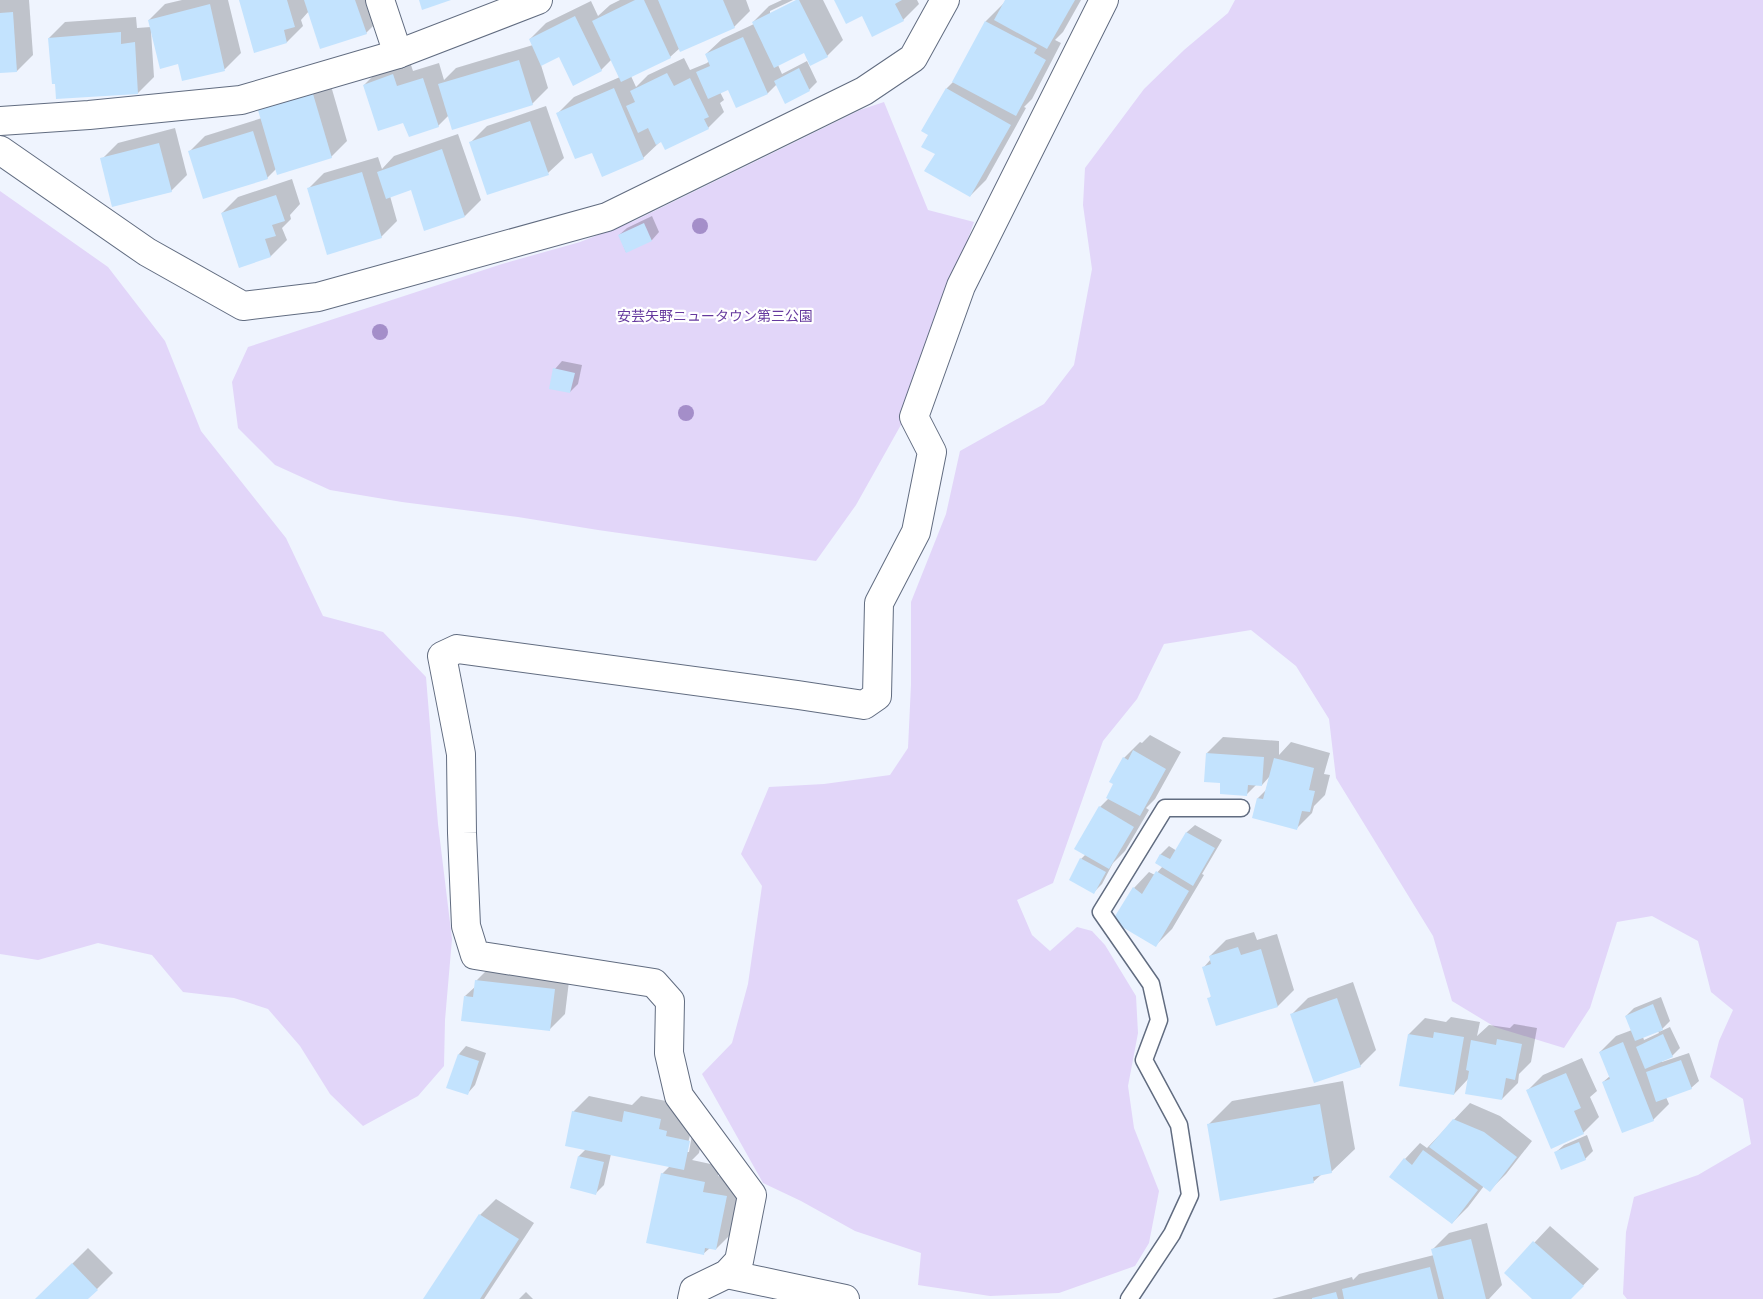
<svg xmlns="http://www.w3.org/2000/svg" width="1763" height="1299" font-family="Rubik,'Noto Sans JP',sans-serif">
<rect width="100%" height="100%" fill="#eff4fe"/>
<!-- green -->
<g fill="#e2d6f9">
<path d="M1235 0H1763V1299H1627L1623 1294 1626 1232 1634 1197 1698 1175 1751 1144 1743 1099 1710 1077 1719 1041 1733 1010 1711 992 1698 941 1652 916 1617 922 1590 1008 1564 1048 1495 1027 1452 1001 1433 936 1336 778 1329 719 1296 666 1251 630 1164 644 1137 699 1103 741 1053 883 1017 900 1032 935 1050 951 1077 927 1092 931 1105 945 1136 996 1138 1033 1128 1086 1134 1128 1159 1191 1149 1243 1135 1266 1059 1293 990 1296 918 1285 921 1253 855 1231 801 1201 763 1183 702 1074 732 1043 748 984 762 886 741 854 769 787 824 784 890 775 908 748 911 685V602L946 514 960 451 1044 404 1074 365 1092 269 1083 205 1085 168 1144 89 1184 50 1228 13Z"/>
<path d="M884 102 928 210 974 222 902 423 856 505 816 561 598 530 518 517 402 502 330 490 275 465 238 428 232 382 248 347 502 264 580 242 634 221 860 110Z"/>
<path d="M0 191 108 267 165 341 201 431 286 538 323 616 383 632 426 677 438 824 452 939 445 1020 444 1066 418 1096 363 1126 330 1094 300 1046 268 1009 234 998 183 992 152 955 98 943 38 960 0 954Z"/>
</g>
<!-- shadow -->
<g fill="#0003" fill-rule="evenodd">
<path d="M0 0H29L33 55 17 71 0 72Z"/>
<path d="M182 0H228L241 53 225 69 183 80 179 62 152 31 151 32 154 77 138 93 49 38 65 22 136 17 137 28 151 27 149 20 165 4Z"/>
<path d="M241 0H376L382 17 366 33 309 11 301 20 303 26 287 42 255 51Z"/>
<path d="M620 0H746L750 11 734 27 680 48 670 57 631 76 636 87 648 75 684 58 690 70 707 63 709 61 706 54 722 39 754 24 753 22 769 6 782 0H793L770 11V14L798 0H823L843 40 827 56 811 64 804 51 778 65 782 74 807 61 817 82 809 90 777 84 768 93 736 106 728 88 720 92 724 100 720 103 724 112 708 128 666 148 662 140 643 158 592 151 558 113 574 97 620 77 612 59 601 70 559 55 541 65 548 88 532 104 449 115 438 126 404 121 364 85 380 69 409 59 413 71 439 63 444 80 456 68 533 45 530 39 546 23 591 1 598 16 610 5Z"/>
<path d="M835 0H917L919 4 903 20 863 15Z"/>
<path d="M1007 0H1081L1063 32 1055 40 1061 43 1032 99 1024 107 1026 108 986 180 970 196 936 154 930 134 947 88 955 80 986 21Z"/>
<path d="M329 79 347 141 331 157 276 169 267 178 189 152 205 136 262 118 259 111 275 95Z"/>
<path d="M546 106 564 158 548 173 471 142 487 126Z"/>
<path d="M175 128 187 175 171 191 102 159 118 143Z"/>
<path d="M458 134 481 200 465 216 412 189 390 196 397 221 381 237 308 189 324 173 378 157 382 169 394 156Z"/>
<path d="M292 179 300 204 290 215 291 219 282 228 287 240 271 256 239 266 222 213 238 197Z"/>
<path d="M652 216 659 232 652 240 626 252 619 235 627 228Z"/>
<path d="M562 361 582 365 578 384 570 392 555 369Z"/>
<path d="M1150 735 1181 752 1155 799 1146 808 1149 810 1125 851 1113 863 1102 884 1094 892 1071 879 1081 859 1086 854 1100 807 1109 798 1124 758 1140 742 1142 743Z"/>
<path d="M1223 737 1279 741V755L1291 742 1330 753 1324 774 1330 775 1325 795 1314 806 1312 813 1296 829 1254 817 1258 798 1266 790 1270 776 1262 785 1257 784 1246 795 1222 782 1207 753Z"/>
<path d="M1195 825 1222 840 1202 874 1204 875 1172 929 1156 945 1134 888 1149 872 1155 875 1163 866 1156 863 1161 854 1169 846 1177 851 1187 832Z"/>
<path d="M1254 932 1257 940 1277 934 1294 990 1278 1006 1209 999 1212 995 1204 967 1211 959 1210 956 1226 940Z"/>
<path d="M492 965 570 973 565 1014 549 1030 465 996 476 986V981Z"/>
<path d="M1353 982 1376 1050 1360 1066 1292 1014 1308 998Z"/>
<path d="M1661 997 1670 1021 1659 1032 1670 1027 1680 1048 1672 1056 1661 1060 1662 1062 1689 1053 1699 1081 1691 1088 1666 1097 1669 1104 1653 1120 1603 1082 1610 1076 1600 1052 1616 1036 1632 1030 1626 1016 1634 1008ZM1658 1031 1659 1033 1644 1040 1643 1037Z"/>
<path d="M1451 1017 1480 1022 1477 1036 1489 1025 1510 1028 1514 1024 1537 1028 1531 1062 1519 1074 1518 1083 1502 1099 1469 1078 1454 1094 1400 1085 1409 1034 1425 1018 1446 1022Z"/>
<path d="M466 1046 486 1053 475 1085 468 1093 459 1054Z"/>
<path d="M1582 1058 1597 1091 1590 1097 1599 1117 1583 1133 1527 1091 1543 1075Z"/>
<path d="M1343 1081 1355 1149 1331 1172 1322 1174 1313 1182 1208 1125 1232 1101Z"/>
<path d="M589 1096 632 1105 641 1096 676 1103 674 1113 682 1115 705 1125 699 1153 692 1160 720 1166 718 1176 742 1181 732 1233 716 1249 710 1248 703 1254 662 1174 670 1166 611 1154 604 1185 596 1193 571 1187 579 1156 586 1149 573 1112ZM690 1135H692L689 1152H686Z"/>
<path d="M1470 1103 1500 1116 1532 1141 1506 1174 1490 1190 1484 1186 1468 1207 1452 1223 1405 1159 1420 1143 1427 1148Z"/>
<path d="M1587 1135 1593 1151 1585 1159 1556 1152 1564 1145Z"/>
<path d="M496 1199 534 1223 484 1299H425L480 1215Z"/>
<path d="M1487 1223 1502 1285 1489 1299H1272L1352 1277 1353 1280 1359 1274 1434 1255 1433 1249 1449 1233Z"/>
<path d="M1550 1226 1599 1269 1570 1299H1534L1506 1273Z"/>
<path d="M88 1248 113 1273 87 1299H37Z"/>
<path d="M526 1292 533 1299H519Z"/>
</g>
<!-- building -->
<g fill="#c3e3fe">
<path d="M239 0H287L295 27 284 30 287 43 254 53Z"/>
<path d="M304 0H355L367 34 320 49Z"/>
<path d="M419 0H451L422 10Z"/>
<path d="M635 0H644L671 58 621 82 592 21Z"/>
<path d="M658 0H723L735 28 680 52Z"/>
<path d="M796 0H799L828 57 810 66 804 53 774 68 752 22Z"/>
<path d="M834 0H902L895 4 904 21 872 37 862 16 846 24Z"/>
<path d="M1005 0H1075L1047 49 994 20Z"/>
<path d="M210 4 225 71 182 81 178 64 160 69 148 20Z"/>
<path d="M13 12 17 72 0 73V13Z"/>
<path d="M575 16 602 71 573 86 559 57 541 66 529 39Z"/>
<path d="M985 21 1037 48 1034 53 1046 60 1016 116 952 82Z"/>
<path d="M121 32V44L135 42 138 94 56 99 55 84H52L48 38Z"/>
<path d="M743 37 768 94 736 108 728 90 708 99 696 72 710 66 705 54Z"/>
<path d="M519 60 533 105 452 130 438 84Z"/>
<path d="M799 68 810 91 785 104 774 81Z"/>
<path d="M667 73 674 86 690 78 709 117 704 119 709 129 665 150 661 142 656 145 648 128 638 133 626 106 635 102 630 91Z"/>
<path d="M393 74 397 86 423 78 439 127 409 137 403 123 378 131 363 85Z"/>
<path d="M614 88 644 159 602 177 592 153 575 159 556 113Z"/>
<path d="M946 88 1011 125 970 197 924 171 935 154 921 147 928 135 921 131Z"/>
<path d="M313 94 332 158 277 175 258 110Z"/>
<path d="M530 121 549 175 487 195 469 142Z"/>
<path d="M253 131 268 179 203 199 188 151Z"/>
<path d="M159 143 172 192 112 207 100 158Z"/>
<path d="M442 149 465 217 424 231 411 190 386 199 377 172Z"/>
<path d="M362 172 382 238 327 255 307 188Z"/>
<path d="M276 195 285 221 272 225 276 236 265 239 271 257 239 268 221 213Z"/>
<path d="M644 223 652 241 626 253 618 235Z"/>
<path d="M553 368 575 373 570 393 549 389Z"/>
<path d="M1133 750 1166 769 1140 816 1106 798 1113 784 1109 782 1123 757 1128 760Z"/>
<path d="M1206 753 1264 757 1262 786 1248 785 1247 796 1220 794V783L1204 782Z"/>
<path d="M1274 758 1314 768 1309 790 1315 791 1310 812 1302 811 1297 830 1252 818 1257 798 1263 799Z"/>
<path d="M1099 806 1134 827 1109 869 1074 849Z"/>
<path d="M1186 832 1215 848 1193 886 1155 863 1160 854 1170 859Z"/>
<path d="M1080 858 1106 872 1094 894 1069 880Z"/>
<path d="M1156 871 1189 891 1156 947 1112 921 1133 887 1142 894Z"/>
<path d="M1238 947 1241 955 1261 949 1278 1007 1216 1026 1207 998 1211 997 1202 967 1211 964 1209 956Z"/>
<path d="M475 980 555 989 550 1031 461 1021 464 996 473 997Z"/>
<path d="M1337 998 1361 1067 1314 1083 1290 1014Z"/>
<path d="M1653 1004 1663 1030 1635 1041 1625 1016Z"/>
<path d="M1434 1032 1464 1037 1454 1095 1399 1086 1408 1034 1433 1038Z"/>
<path d="M1663 1034 1673 1057 1645 1069 1636 1047Z"/>
<path d="M1497 1039 1522 1044 1515 1080 1506 1078 1502 1100 1465 1094 1469 1071 1466 1070 1471 1040 1496 1045Z"/>
<path d="M1623 1042 1654 1121 1622 1133 1602 1082 1610 1079 1599 1052Z"/>
<path d="M458 1054 479 1061 468 1095 446 1088Z"/>
<path d="M1681 1060 1692 1089 1656 1102 1646 1072Z"/>
<path d="M1566 1073 1581 1108 1574 1111 1584 1134 1551 1149 1526 1090Z"/>
<path d="M1320 1104 1332 1173 1313 1177 1314 1183 1220 1201 1207 1124Z"/>
<path d="M572 1111 622 1122 624 1111 661 1119 659 1129 667 1131 666 1136 690 1141 684 1170 565 1146Z"/>
<path d="M1453 1119 1484 1132 1517 1157 1490 1192 1429 1147Z"/>
<path d="M1579 1142 1586 1160 1561 1170 1554 1152Z"/>
<path d="M1423 1150 1478 1190 1452 1224 1389 1177 1404 1158 1412 1165Z"/>
<path d="M578 1156 604 1162 596 1195 570 1188Z"/>
<path d="M661 1173 705 1182 703 1192 727 1196 716 1250 705 1248 704 1255 646 1243Z"/>
<path d="M479 1214 519 1239 480 1299H423Z"/>
<path d="M1471 1239 1486 1299H1444L1431 1249Z"/>
<path d="M1533 1241 1584 1286 1571 1299H1532L1504 1273Z"/>
<path d="M72 1263 98 1290 88 1299H35Z"/>
<path d="M1430 1267 1438 1299H1344L1342 1289Z"/>
<path d="M1336 1292 1338 1299H1312V1298Z"/>
</g>
<g fill="none" stroke-linecap="round" stroke-linejoin="round">
<defs>
<path id="service" d="M1129 1299 1172 1234 1190 1195 1179 1125 1144 1060 1159 1020 1151 984 1101 912 1165 808H1241"/>
<g id="minor">
<path d="M380 0 398 54"/>
<path d="M0 121 89 115 241 100 398 54 538 0"/>
<path d="M0 150 147 252 243 306 318 297 607 217 864 91 913 58 945 0"/>
<path d="M727 1274 845 1299"/>
<path d="M692 1299 694 1290 727 1274 739 1261 752 1195 679 1096 669 1053 670 1001 654 983 475 955 466 926 462 833 461 754 442 656 457 649 798 695 864 705 877 696 879 603 916 532 932 452 914 417 961 286 1104 0"/>
</g>
</defs>
<!-- service casing -->
<use href="#service" stroke="#616c80" stroke-width="19"/>
<!-- minor casing -->
<use href="#minor" stroke="#616c80" stroke-width="30"/>
<!-- service -->
<use href="#service" stroke="#fff" stroke-width="16"/>
<!-- minor -->
<use href="#minor" stroke="#fff" stroke-width="28"/>
</g>
<!-- trees -->
<g fill="#a48ec9">
<circle cx="700" cy="226" r="8"/>
<circle cx="380" cy="332" r="8"/>
<circle cx="686" cy="413" r="8"/>
</g>
<g text-anchor="middle" stroke-width="4.5" stroke-linejoin="round" paint-order="stroke">
<!-- park labels -->
<g font-size="14" fill="#663a9e" stroke="#fff">
<text x="715" y="321">安芸矢野ニュータウン第三公園</text>
</g>
</g>
</svg>
